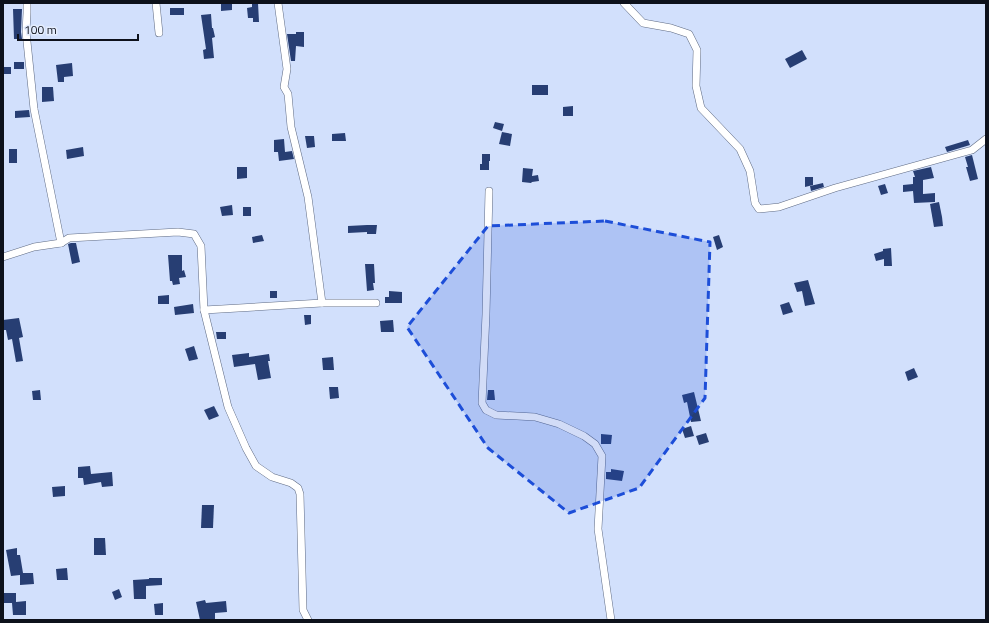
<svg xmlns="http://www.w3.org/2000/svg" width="989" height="623" font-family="'Titillium Web',sans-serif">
<rect width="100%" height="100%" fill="#d2e0fc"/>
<!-- building -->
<g fill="#273e73">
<path d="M221 3H232V10L221 11Z"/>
<path d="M252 3H258L259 22H253V18H248L247 8 252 7Z"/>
<rect x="170" y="8" width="14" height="7"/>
<path d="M13 9H22L21 32 22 39H14Z"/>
<path d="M211 14 212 28H213L215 37 212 38 214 58 204 59 203 50 206 49 201 15Z"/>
<path d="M296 32H304V47L296 46 295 61H291L287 34H296Z"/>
<path d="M802 50 807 59 790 68 785 59Z"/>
<rect x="14" y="62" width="10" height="7"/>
<path d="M72 63 73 76 64 77V82H58L56 65Z"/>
<rect x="3" y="67" width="8" height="7"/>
<rect x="532" y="85" width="16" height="10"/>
<path d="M42 87H53L54 101 42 102Z"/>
<path d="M573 106V116H563V107Z"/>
<path d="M29 110 30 117 15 118V111Z"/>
<path d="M495 122 504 124 502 131 493 128Z"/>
<path d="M502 132 512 134 510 146 499 144Z"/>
<path d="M345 133 346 141H332V134Z"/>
<path d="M305 136H314L315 147 307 148Z"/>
<path d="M284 139 285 152 292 151 294 159 279 161 278 152H274V140Z"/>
<path d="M968 140 970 145 947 152 945 147Z"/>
<path d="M83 147 84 156 67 159 66 150Z"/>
<rect x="9" y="149" width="8" height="14"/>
<path d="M482 154H490V161H489V170H480V164H482Z"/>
<path d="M972 155 978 179 970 181 966 167H968L965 157Z"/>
<path d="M237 167H247V178L237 179Z"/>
<path d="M931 167 934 178 923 180V194L935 193V202L914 203 913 191 903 192V185L913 184V177H915L913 171Z"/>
<path d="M523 168 533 169 532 176 538 175 539 181 532 182 531 183 522 182Z"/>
<path d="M805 177H813V185L805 187Z"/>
<path d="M823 183 824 187 811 191 810 186Z"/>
<path d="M885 184 888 193 881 195 878 186Z"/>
<path d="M939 202 942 217 943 226 934 227 930 204Z"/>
<path d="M232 205 233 215 222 216 220 207Z"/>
<rect x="243" y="207" width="8" height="9"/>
<path d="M367 225H377L376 234H367V232L348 233V226Z"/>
<path d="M262 235 264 241 253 243 252 237Z"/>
<path d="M719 235 723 247 717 250 713 237Z"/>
<path d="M71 243H76L80 262 72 264 68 244Z"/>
<path d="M891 248 892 266H884V259L876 261 874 254 883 251V249Z"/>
<path d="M168 255H182V271L184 270 186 277 179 278 180 284 173 285 172 281H170Z"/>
<path d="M365 264H374L375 283H373L374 290 367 291Z"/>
<path d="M808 280 815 304 805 306 802 291 797 292 794 283Z"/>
<rect x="270" y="291" width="7" height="7"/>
<path d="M389 291 402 292V303H385V297H389Z"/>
<path d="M169 295V304H158V296Z"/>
<path d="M789 302 793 312 783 315 780 305Z"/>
<path d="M193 304 194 313 175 315 174 307Z"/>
<path d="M304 315H311V324L305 325Z"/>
<path d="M19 318 23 337 19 338 23 361 16 362 12 339 8 340 6 330H3V320Z"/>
<path d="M393 320 394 332H381L380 321Z"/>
<path d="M216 332H226V339H217Z"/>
<path d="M194 346 198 359 189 361 185 349Z"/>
<path d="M249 353V357L269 354 270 361H268L271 378 258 380 255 364 234 367 232 355Z"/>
<path d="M333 357 334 370H323L322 358Z"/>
<path d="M914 368 918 377 908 381 905 372Z"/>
<path d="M329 387H338L339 398 330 399Z"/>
<path d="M40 390 41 400H33L32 391Z"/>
<path d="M488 390H494L495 400H487Z"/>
<path d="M694 392 701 421 691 422 687 402 684 403 682 395Z"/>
<path d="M214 406 219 416 209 420 204 410Z"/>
<path d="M691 426 694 436 685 438 682 429Z"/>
<path d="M706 433 709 442 699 445 696 436Z"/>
<path d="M601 434 612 435 611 444H601Z"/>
<path d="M90 466 91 474 112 472 113 486 102 487 101 482 84 485 83 478H78V467Z"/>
<path d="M611 469 624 471 622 481 606 479V472H611Z"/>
<path d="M65 486V496L53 497 52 487Z"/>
<path d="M202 505H214L213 528H201Z"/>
<path d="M94 538H105L106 555H94Z"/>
<path d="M17 548V555H20L23 573H33L34 584 20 585V575L11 576 6 550Z"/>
<path d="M67 568 68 580H57L56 569Z"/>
<path d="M149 578H162V585L146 586V599H134L133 580 149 579Z"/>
<path d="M119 589 122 597 115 600 112 592Z"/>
<path d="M3 593H16V602L26 601V615H13L12 603H3Z"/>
<path d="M205 600 206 603 226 601 227 612 215 613V620H200L196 602Z"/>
<path d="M163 603V615H155L154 604Z"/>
</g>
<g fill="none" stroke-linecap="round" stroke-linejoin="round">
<defs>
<g id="minor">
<path d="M27 3V13L26 32 34 109 61 243"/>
<path d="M156 3 159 33"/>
<path d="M278 3 287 69 284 87 288 94 291 127 308 197 322 303"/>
<path d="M624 3 643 23 671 28 689 34 697 50 696 86 701 108 740 149 750 171 755 203 759 209 779 207 835 188 972 150 986 139"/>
<path d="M489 191 486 314 482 403 486 410 496 415 535 417 559 424 584 436 595 444 602 456 598 529 611 620"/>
<path d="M3 257 34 247 61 243 69 238 178 232 194 234 201 246 204 310 228 407 246 448 256 466 272 477 291 483 298 488 300 494 303 610 308 620"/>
<path d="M204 310 322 303H376"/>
</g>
</defs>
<!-- minor casing -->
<use href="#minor" stroke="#5f6b84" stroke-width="8"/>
<!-- minor -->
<use href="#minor" stroke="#fff" stroke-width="7"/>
</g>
<!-- marked area -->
<path fill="#1d4ed8" fill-opacity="0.2" stroke="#1d4ed8" stroke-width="3" stroke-dasharray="8 5" stroke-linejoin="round" d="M605 221 710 242 705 398 639 488 569 513 488 448 407 327 488 226Z"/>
<!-- border -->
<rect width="989" height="623" fill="none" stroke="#0d111b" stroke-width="8"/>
<!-- scale -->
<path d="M18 34v6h120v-6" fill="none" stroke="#0d111b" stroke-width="2"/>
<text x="24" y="34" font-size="12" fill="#0d111b" stroke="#e4edfe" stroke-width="3" paint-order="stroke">100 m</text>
</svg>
